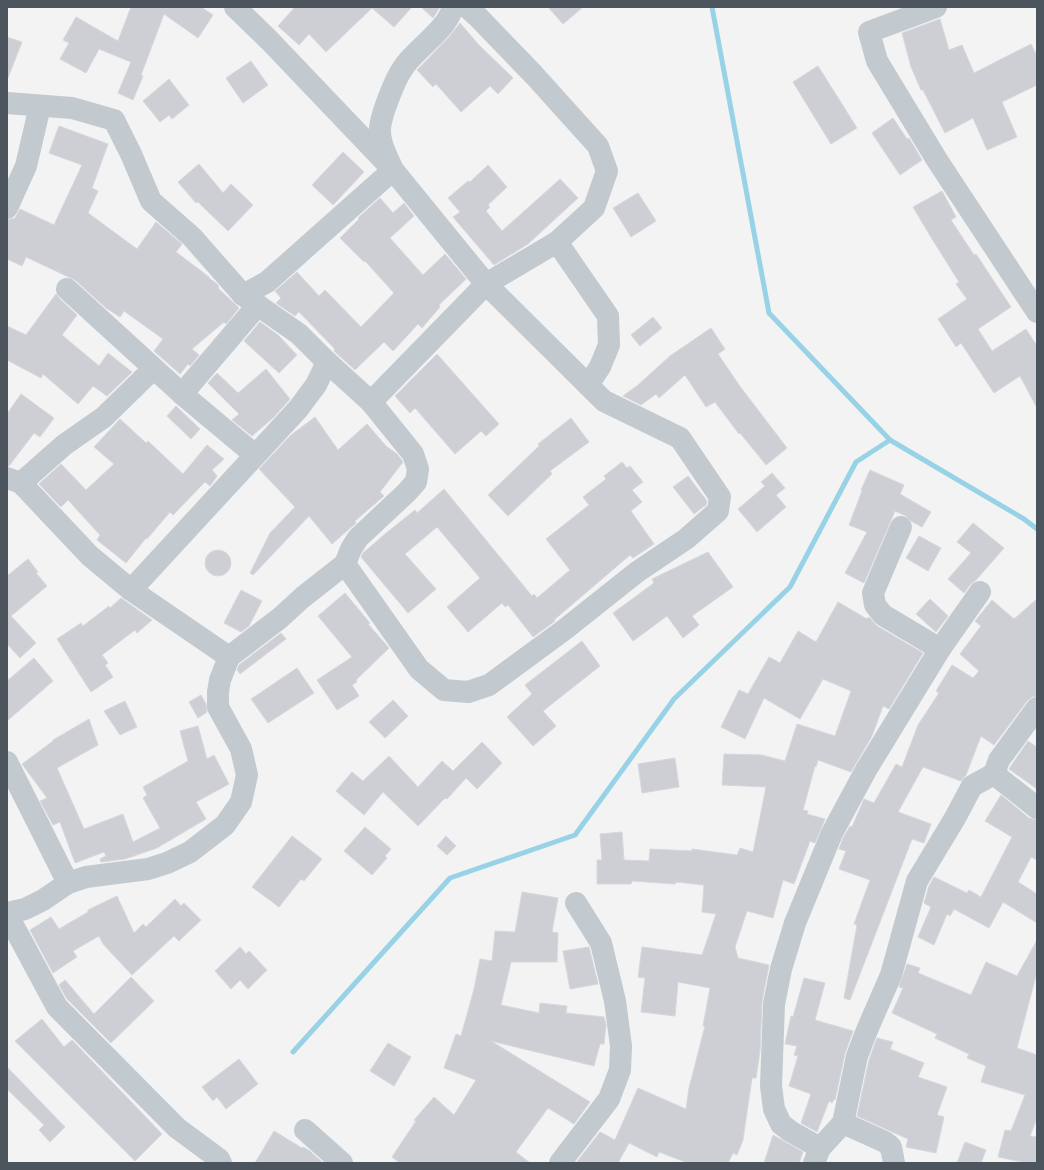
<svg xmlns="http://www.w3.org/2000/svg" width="1044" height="1170" font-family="Manrope,sans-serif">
<rect width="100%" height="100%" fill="#f4f3f3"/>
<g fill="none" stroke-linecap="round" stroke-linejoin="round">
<!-- stream -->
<g stroke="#97d2e6" stroke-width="5">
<path d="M712 7 769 313 890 440 1024 519 1037 529"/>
<path d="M293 1052 450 878 575 835 674 699 790 587 856 462 890 440"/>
</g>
</g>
<!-- building -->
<g fill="#cdcfd4" stroke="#d7d8dd">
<path d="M131 7H201L213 15 198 38 164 14 141 75 143 76 133 100 118 93 131 62 99 49 86 73 60 59 69 43 63 40 76 17 118 41Z"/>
<path d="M295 7H412L394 27 372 8 326 52 309 34 299 45 278 26Z"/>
<path d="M421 7H440L433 18Z"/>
<path d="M548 7H583L563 24Z"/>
<path d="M940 19 949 50 962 45 974 73 1031 44 1037 56V85L1002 102 1017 137 987 150 973 118 945 133 923 90H921L911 67 902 33Z"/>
<path d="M460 23 478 44 513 78 498 94 490 86 461 112 436 84 433 87 417 70 449 37Z"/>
<path d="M7 37 22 42 8 78H7Z"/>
<path d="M251 61 268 85 243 103 226 78Z"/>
<path d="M818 66 857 128 831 144 793 82Z"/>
<path d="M169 79 189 105 172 119 169 115 160 122 143 101Z"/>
<path d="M893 118 907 139 909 138 922 160 900 175 872 133Z"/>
<path d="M59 126 108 144 92 188 98 191 88 213 137 249 156 222 182 244 176 252 209 277V278L217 284 219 287 218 288 239 308 226 324 224 322 192 349 199 355 190 366 188 364 180 374 154 351 163 339 124 311 120 317 106 308 75 280 26 257 22 266 7 259V220L15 218 20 209 54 225 82 165 49 153Z"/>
<path d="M343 152 364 172 333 205 312 185Z"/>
<path d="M199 164 223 193 231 184 253 205 228 231 198 202 196 203 178 182Z"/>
<path d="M488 165 507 187 488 205 490 207 486 211 502 231 560 179 578 198 528 244 494 265 453 217 460 212 448 198 468 181 470 182Z"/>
<path d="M942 191 956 217 951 220 974 255 976 254 1011 307 978 329 992 351 1026 329 1037 346V408L1020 376 994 393 961 343 956 347 938 319 967 299 956 284 959 282 932 239 913 207Z"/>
<path d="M638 193 656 221 631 237 613 208Z"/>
<path d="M380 198 393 213 404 203 414 216 390 238 423 275 445 254 466 279 439 305 440 307 422 328 418 324 393 351 384 342 355 370 334 351 335 349 299 312 295 316 276 303 281 298 275 291 297 272 319 296 325 290 361 327 394 293 365 261 364 262 340 238 359 219 358 218Z"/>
<path d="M56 294 59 298 77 315 62 335 99 366 108 353 132 372 107 396 93 386 78 404 43 374 41 378 7 360V326L26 335Z"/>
<path d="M653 317 662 328 640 346 631 335Z"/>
<path d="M260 322 278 335 297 355 279 373 244 341Z"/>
<path d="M711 328 725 349 718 354 739 385 787 448 766 465 740 433 739 434 715 402 706 407 685 375 659 398 656 394 641 405 623 396 638 385 670 356Z"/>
<path d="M437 354 499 424 486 436 481 431 455 454 415 408 410 413 395 396Z"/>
<path d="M266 369 290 399 274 417 252 436 232 420 239 414 208 383 217 373 238 393Z"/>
<path d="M21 394 54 418 40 437 34 433 9 466H7V414Z"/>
<path d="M176 406 200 429 191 439 167 416Z"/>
<path d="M315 417 338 450 367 424 386 446 397 454 403 462 380 492 384 496 355 521 356 523 332 544 309 516 253 575 250 573 270 533 295 507 259 469 291 435Z"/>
<path d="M571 418 589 442 550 471 552 474 508 516 488 495 539 446 538 444Z"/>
<path d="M120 419 146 443 148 441 183 474 207 445 224 459 212 470 217 476 210 486 205 482 173 515 170 512 147 539 146 538 126 563 97 540 100 535 68 500 61 507 39 484 61 464 86 490 114 464 94 447Z"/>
<path d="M622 462 627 468 630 466 643 482 632 490 642 502 631 511 654 544 633 558 630 555 554 620 555 621 533 637 508 605 505 607 502 603 468 632 447 607 480 578 437 527 405 554 436 589 408 613 361 557 363 553 385 534 415 510 417 513 444 489 532 596 534 594 537 598 570 570 546 539 589 505 583 497 606 479 604 476Z"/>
<path d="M870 470 904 485 900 494 931 512 922 527 911 521 906 516 895 511 864 583 845 573 867 532 849 525 862 491 861 490Z"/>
<path d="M772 473 785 488 776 495 786 507 757 532 738 509 765 486 761 482Z"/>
<path d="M688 476 707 501 706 505 694 514 673 487Z"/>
<path d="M973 523 1004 548 976 580 970 585 964 593 948 579 971 553 957 542Z"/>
<path d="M919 536 941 548 928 571 906 558Z"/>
<circle cx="218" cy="563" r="13"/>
<path d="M708 552 733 587 692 616 699 625 683 638 667 616 633 641 613 613 654 583 652 579Z"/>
<path d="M28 559 38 572 36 573 47 586 11 616 36 643 20 658 7 644V576Z"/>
<path d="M241 590 262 601 249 626 241 632 224 623Z"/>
<path d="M345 593 370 623 368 624 389 648 356 680 357 682 352 685 359 696 337 710 317 680 352 657 318 616Z"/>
<path d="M121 598 152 620 137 633 135 630 102 655 108 663 105 665 113 677 91 692 57 639 81 623 83 626 109 606 110 608Z"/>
<path d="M930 599 948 616 936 632 916 614Z"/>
<path d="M1037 599V696L1032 697 1027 701 994 745 981 736 966 775 961 781 923 767 898 812 931 824 924 843 912 839 850 1000 844 998 857 925 854 924 870 880 839 869 846 851 839 849 843 838 850 826 852 827 864 799 874 803 896 764 902 767 918 725 939 693 936 691 952 665 973 678 979 671 960 654 981 626 975 621 992 600 1014 619Z"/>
<path d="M838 602 867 619 869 617 877 626 923 653 889 709 883 706 872 736 851 772 818 760 816 767 815 766 803 810 808 811 807 814 825 819 815 843 810 841 794 884 783 880 773 918 747 911 735 947 738 958 769 965 762 1002 760 1051 756 1078H752L743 1140 737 1155 733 1153 728 1163H688L659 1152 657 1157 629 1143 618 1163H576L600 1132 615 1140 638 1088 686 1109 689 1088 705 1026H703L710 988 678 982 675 1016 641 1012 645 978 638 977 642 947 702 955 716 914 702 912 704 885 676 882 675 884 632 881 631 884H597V860H602L600 834 622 832 624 860 649 861 650 849 692 851V849L737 855 740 848 753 852 766 787 722 785 724 754 762 755 785 761 797 724 835 736 851 691 823 679 800 719 764 698 745 739 721 727 739 690 748 694 769 657 780 663 798 631 816 642Z"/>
<path d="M281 633 286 639 240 674 237 670 239 665Z"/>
<path d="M582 641 600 666 543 711 556 726 533 746 507 717 532 694 525 685Z"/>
<path d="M34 658 53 681 7 721V681Z"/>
<path d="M297 668 314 693 268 723 251 699Z"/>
<path d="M201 695 206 704 207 712 198 718 189 702Z"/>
<path d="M393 700 408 716 385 738 369 722Z"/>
<path d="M125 701 137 727 120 735 104 711Z"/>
<path d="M89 719 98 745 57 768 84 829 123 814 133 842 160 828 143 798 147 795 143 787 188 761 180 731 198 726 207 759 214 755 229 784 196 802 206 819 157 848 125 859 101 862 100 859 106 856 104 852 75 863 60 822 53 825 40 801 47 798 22 764 53 741V740Z"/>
<path d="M1028 741 1037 747V789L1009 769Z"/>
<path d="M482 742 502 763 477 789 466 778 447 799 445 798 418 826 383 792 364 815 336 791 352 772 363 781 389 756 418 787 442 761 453 771Z"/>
<path d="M675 758 679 787 642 793 638 764Z"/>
<path d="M1001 795 1029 818 1037 820V860L1031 857 1018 882 1037 894V923L1003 902 989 928 954 909 950 916 947 914 934 945 918 937 931 907 924 903 929 886 934 877 967 893 969 890 981 897 1012 837 985 821Z"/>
<path d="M365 827 391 849 385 856 387 858 372 875 344 851Z"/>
<path d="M292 836 322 859 304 881 301 879 279 907 252 887Z"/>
<path d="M446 836 456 846 447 855 437 846Z"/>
<path d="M522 892 558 898 552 932 558 933 557 962H511L501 1005 539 1013 540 1003 567 1006 566 1013 604 1017 606 1025 604 1044H600L594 1066 491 1041 590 1102 574 1124 548 1108 516 1152 530 1163H400L392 1157 416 1121 414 1120 434 1097 454 1115 476 1080 444 1068 456 1034 461 1036 474 989 480 959 492 961 495 931 515 932Z"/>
<path d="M117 896 134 933 143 924 146 927 175 899 181 906 184 903 201 920 179 941 174 936 132 975 103 944 99 936 73 951 77 957 53 973 30 930 51 917 59 929 88 912V910Z"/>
<path d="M1037 940V972L1017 1048 1037 1055V1118L1030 1136 1037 1137V1163H1027L998 1157 1005 1130 1011 1131 1025 1095 981 1082 986 1066 967 1058 969 1054 935 1038 937 1034 892 1013 903 988 899 987 907 964 920 968 918 973 971 995 986 962 1017 976Z"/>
<path d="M240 947 246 954 249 951 267 970 248 989 240 980 231 989 215 971Z"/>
<path d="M589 947 598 984 570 989 563 951Z"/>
<path d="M131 977 154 1001 111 1043 67 999 59 985 65 980 94 1014Z"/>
<path d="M804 978 825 983 815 1020 853 1031 845 1053 835 1100 834 1099 832 1103 829 1101 817 1132 801 1123 811 1094 789 1086 798 1056 794 1055 797 1046 785 1044 791 1016 793 1017Z"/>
<path d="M42 1019 64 1047 72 1040 162 1134 135 1161 15 1041Z"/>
<path d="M877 1038 893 1042 890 1049 924 1063 918 1077 947 1087 937 1115 944 1117 936 1153 906 1147 908 1139 857 1116 869 1060Z"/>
<path d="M388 1043 411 1057 394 1086 370 1071Z"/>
<path d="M239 1059 258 1084 226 1109 217 1097 213 1101 202 1087Z"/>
<path d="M7 1067 65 1127 50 1142 39 1130 44 1125 7 1089Z"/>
<path d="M274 1131 302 1148 303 1147 310 1151 323 1163H255Z"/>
<path d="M773 1135 803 1152 799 1163H764Z"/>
<path d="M965 1142 986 1150 981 1163H957Z"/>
</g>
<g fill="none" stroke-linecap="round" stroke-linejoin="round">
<!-- minor -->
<g stroke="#c2c9cf" stroke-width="22">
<path d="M235 7 270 41 393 170 486 284 604 401 680 438 720 497 718 511 686 539 637 572 564 630 489 685 468 692 444 690 419 669 345 564"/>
<path d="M936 7 869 32 877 61 937 160 1037 312"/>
<path d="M7 103 72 108 114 120 131 154 151 201 192 237 243 295 299 334 327 362 371 402 413 454 418 469 416 482 406 493 358 538 351 549 345 564 303 597 280 618 229 657 220 680 218 692V707L241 749 247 775 241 802 225 825 190 852 167 863 148 869 86 877 68 883 43 900 25 909 7 913"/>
<path d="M7 208 26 166 40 106"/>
<path d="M557 242 608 316 609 345 600 367 588 385"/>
<path d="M67 289 182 394 258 305"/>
<path d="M243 295 267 282 393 170C388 158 379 144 380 130 380 117 395 79 403 68 408 60 415 54 422 47 434 35 448 24 453 7"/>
<path d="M182 394 255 455"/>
<path d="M371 402 486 284 557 242 594 208 607 171 598 146 534 75 478 17 467 7"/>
<path d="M7 478 21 483 90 556 131 590 229 657"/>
<path d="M21 483 64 445 104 417 153 369"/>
<path d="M901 527 873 593 875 605 883 615 940 649"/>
<path d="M131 590 298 409 316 385 327 362"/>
<path d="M7 762 68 883"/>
<path d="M994 774 1037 808"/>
<path d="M7 914 57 1007 177 1128 219 1159 221 1163"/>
<path d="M843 1123 885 1142 891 1147 894 1163"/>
<path d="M305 1130 342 1163"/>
<path d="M820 1148 790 1131 781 1124 774 1109 771 1086 774 1004 781 969 795 923 832 833 866 770 940 649 980 592"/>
<path d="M560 1163 609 1099 620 1070 621 1046 615 1001 601 943 576 903"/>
<path d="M814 1163 820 1148 843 1123 857 1056 867 1030 891 975 917 881 955 818 972 786 994 774 999 760 1037 708"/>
</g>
</g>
<!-- border -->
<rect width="1044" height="1170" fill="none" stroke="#4c555e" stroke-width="16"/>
</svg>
